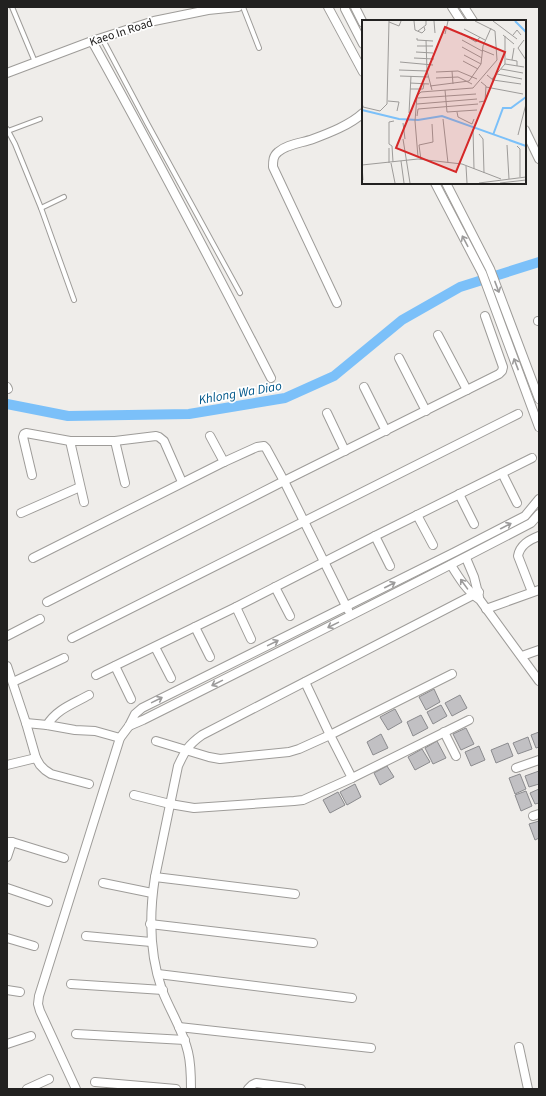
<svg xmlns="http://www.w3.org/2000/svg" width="546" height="1096" font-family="'Source Sans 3',sans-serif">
<rect width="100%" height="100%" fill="#efedea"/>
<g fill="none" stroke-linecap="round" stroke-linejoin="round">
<!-- canal -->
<path stroke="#7bc0f9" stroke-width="10" d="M7 404 68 416 189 414 285 398 334 376 402 320 460 287 539 262"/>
</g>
<!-- building -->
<g fill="#c1c0c3" stroke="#8b8b8e">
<path d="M434 689 440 702 426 710 419 697Z"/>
<path d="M460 695 467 708 452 716 445 703Z"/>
<path d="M441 705 447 716 433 724 427 712Z"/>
<path d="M395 709 402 722 388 730 380 717Z"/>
<path d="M421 715 428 728 413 736 407 722Z"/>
<path d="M466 728 474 744 461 750 453 734Z"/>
<path d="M539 732V747L536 748 531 735Z"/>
<path d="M381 734 388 748 373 755 367 742Z"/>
<path d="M528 737 532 749 518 754 513 743Z"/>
<path d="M437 741 446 758 433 764 425 748Z"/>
<path d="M508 743 513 756 496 763 491 750Z"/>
<path d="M479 746 485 760 471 766 465 752Z"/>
<path d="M422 749 430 762 415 770 408 757Z"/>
<path d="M387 766 394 777 380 785 374 773Z"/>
<path d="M539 771V784L529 787 525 776Z"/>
<path d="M520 774 526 789 515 794 509 778Z"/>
<path d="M355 784 361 797 347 805 340 792Z"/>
<path d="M539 789V803L535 804 530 793Z"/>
<path d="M526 791 532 806 521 811 515 795Z"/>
<path d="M338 792 345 805 330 813 323 800Z"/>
<path d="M539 821V838L535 840 529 824Z"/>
</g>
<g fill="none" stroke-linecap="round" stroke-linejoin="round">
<defs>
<g id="lane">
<path d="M12 7 35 62"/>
<path d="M243 7 259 48"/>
<path d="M102 38 147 123 240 293"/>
<path d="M7 129 15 144 41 208 74 300"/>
<path d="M8 131 40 119"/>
<path d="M41 208 64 197"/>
</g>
<g id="street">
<path d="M328 7 363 72"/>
<path d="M345 7V9L363 44"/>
<path d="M355 7 363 23"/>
<path d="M452 7 461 21"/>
<path d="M464 7 473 21"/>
<path d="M92 41C154 153 213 265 271 378"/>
<path d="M7 73 92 41 154 21 208 10 238 7"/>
<path d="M525 130 539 159"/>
<path d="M435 183 482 273 539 427"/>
<path d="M446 183 490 269 539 399"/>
<path d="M337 303 273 167C273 161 273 156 278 152 287 144 302 143 313 139 329 133 350 125 363 113"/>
<path d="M538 321H539"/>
<path d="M438 335 467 390"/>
<path d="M399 358 426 411"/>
<path d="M7 387 8 389"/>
<path d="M364 387 386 431"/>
<path d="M327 413 345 451"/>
<path d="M210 436 224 462"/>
<path d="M70 441 84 502"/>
<path d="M115 441 125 483"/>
<path d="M502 473 517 503"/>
<path d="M32 475 23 437 24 434 26 433 70 441H115L156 436 159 437 164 441 182 482"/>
<path d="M459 494 474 524"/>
<path d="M21 513 80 487"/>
<path d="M417 515 433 545"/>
<path d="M375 536 390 566"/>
<path d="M33 558 224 462 257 447 264 446 266 448 284 481 348 610"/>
<path d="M466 558 474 577 479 597"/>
<path d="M451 565C459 578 467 591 480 600L539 681"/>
<path d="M275 587 290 616"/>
<path d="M532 592 518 556C520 545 529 540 539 536"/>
<path d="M47 602 284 481 499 374 502 371 503 367 485 316"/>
<path d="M236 607 251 639"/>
<path d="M486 609 539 590"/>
<path d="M195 627 210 657"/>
<path d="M7 636 40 619"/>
<path d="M72 638 518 414"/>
<path d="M155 647 171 678"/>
<path d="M522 656 539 650"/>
<path d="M7 666 26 723 36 758 40 765 45 770 51 774 89 784"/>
<path d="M115 666 131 699"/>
<path d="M96 675 236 607 375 536 532 458"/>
<path d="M13 682 64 658"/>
<path d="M305 682 330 735 352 778"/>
<path d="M26 723 47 725 75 730 95 731 120 738"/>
<path d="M47 725C57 709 73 704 89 695"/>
<path d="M129 726 143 720C273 655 403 590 531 523L539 514"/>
<path d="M444 732 456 756"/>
<path d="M156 741 209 757 220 759 289 752 299 749 330 735 452 674"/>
<path d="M7 765 36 758"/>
<path d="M516 768 539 760"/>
<path d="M134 795 170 804 194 808 294 801 303 800 352 778 469 720"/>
<path d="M533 816 539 814"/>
<path d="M7 842H12L64 858"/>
<path d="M7 857 12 842"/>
<path d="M155 877 295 894"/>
<path d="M103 883 152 893"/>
<path d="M7 888 48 902"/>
<path d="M150 924 313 943"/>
<path d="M86 936 151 942"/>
<path d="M7 938 34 946"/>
<path d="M158 974 352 998"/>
<path d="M71 984 163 990"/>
<path d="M7 990 20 992"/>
<path d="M179 1027 371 1048"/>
<path d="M76 1034 185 1040"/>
<path d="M7 1044 31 1036"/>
<path d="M519 1047 528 1089"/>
<path d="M95 1082 176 1089"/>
<path d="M27 1089 49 1079"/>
<path d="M76 1089 40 1011 38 1004 39 996 120 738 129 726 135 714 142 708 455 552 525 516 539 499"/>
<path d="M191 1089C191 1077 191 1064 188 1052 183 1030 170 1011 162 990 149 953 149 915 155 877L178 766C185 751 188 745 202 735L479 592"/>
<path d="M248 1089 252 1085 256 1083 301 1089"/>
</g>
</defs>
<!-- lane casing -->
<use href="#lane" stroke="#9e9c99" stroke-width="6"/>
<!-- street casing -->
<use href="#street" stroke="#9e9c99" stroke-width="10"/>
<!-- lane -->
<use href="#lane" stroke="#fff" stroke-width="4"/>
<!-- street -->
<use href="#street" stroke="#fff" stroke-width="8"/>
</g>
<!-- one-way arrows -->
<defs><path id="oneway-shaft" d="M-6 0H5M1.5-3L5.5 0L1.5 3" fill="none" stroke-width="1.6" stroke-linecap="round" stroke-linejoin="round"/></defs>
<g stroke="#9c9b9b">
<use href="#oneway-shaft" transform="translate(465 241) rotate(-118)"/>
<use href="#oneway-shaft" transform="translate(497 287) rotate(69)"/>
<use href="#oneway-shaft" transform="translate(516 364) rotate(-111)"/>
<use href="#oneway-shaft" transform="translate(506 526) rotate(-27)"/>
<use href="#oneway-shaft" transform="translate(464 584) rotate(-126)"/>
<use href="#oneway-shaft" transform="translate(390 585) rotate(-27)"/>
<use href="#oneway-shaft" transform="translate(333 625) rotate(154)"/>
<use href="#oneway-shaft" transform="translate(273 643) rotate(-26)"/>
<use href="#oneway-shaft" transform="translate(217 683) rotate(154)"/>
<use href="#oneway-shaft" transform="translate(157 700) rotate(-26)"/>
</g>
<g text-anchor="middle" stroke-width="3.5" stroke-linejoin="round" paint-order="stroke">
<!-- street labels -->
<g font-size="12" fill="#222120" stroke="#fff">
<text transform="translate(121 32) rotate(-18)" y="4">Kaeo In Road</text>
</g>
<!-- water labels -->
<g font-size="13" font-style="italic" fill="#00578a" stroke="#fff">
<text transform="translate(240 392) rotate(-10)" y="5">Khlong Wa Diao</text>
</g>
</g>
<!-- overview -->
<g transform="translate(362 20)">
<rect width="164" height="164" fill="#efedea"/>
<path fill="none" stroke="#7bc0f9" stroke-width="2" d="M153 1 164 12M0 90 37 99 56 100 80 96 164 126M131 115 141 88H149L164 77"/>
<path fill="none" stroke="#9d9b99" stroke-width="1" d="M52 1 53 10 60 13 63 10 62 7M72 1 73 13M131 1 155 19M27 2 37 6 39 1M102 9 123 20M56 11 64 5V1M99 13 114 22 118 17M83 14 86 1M141 15 152 24M151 15 155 10 159 15M55 18V20L71 21M64 20 65 51 70 70M100 20 120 31M162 20 156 28 164 40M55 26H71M100 27 120 38M120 30 132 35M54 32 71 33M102 35 119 44M52 38 72 39M144 39 155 41V46M150 40 152 28M101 41 116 49M38 42 71 45M143 44 162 47M139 49 161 53M37 50 65 51M90 51 91 64M74 52 96 51 115 59M135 54 160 59M125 55 131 60 159 64M38 56 66 57M74 58 96 57 110 64M130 59 143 44V16M48 63 67 64M68 66 107 61 119 44 121 26 129 8M124 67 161 74M48 69H61L62 64M83 70 85 92 115 90M56 78 114 74M26 81 37 82 35 91M0 82 1 87 18 91 25 84 27 1M117 82 123 81 124 66 119 62M55 84 115 79M95 92 96 97 110 104 112 99M47 93 49 56M55 96 56 89 116 84M81 99 86 143M41 103 43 119M111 109 112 149M117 114 121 119 122 153M156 115 164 84M41 119 48 163M145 125 147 159M155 126 158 129V157M27 128V143M56 137 53 101 55 76 59 72 111 68 135 40 133 11 113 1M59 140 57 125 71 122 70 104M39 141 42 163M31 142 30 126 27 124V102L32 101M29 143 33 163M0 145 56 139 100 144 139 159M0 145 1 160M104 146 105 163M117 163 164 157M138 163 164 160"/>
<path fill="#d62828" fill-opacity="0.15" stroke="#d62828" stroke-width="2" d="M83 7 143 32 94 152 34 128Z"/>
<rect width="164" height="164" fill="none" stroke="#222120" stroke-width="2"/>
</g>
<!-- border -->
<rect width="546" height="1096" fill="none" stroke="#222120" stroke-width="16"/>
</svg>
